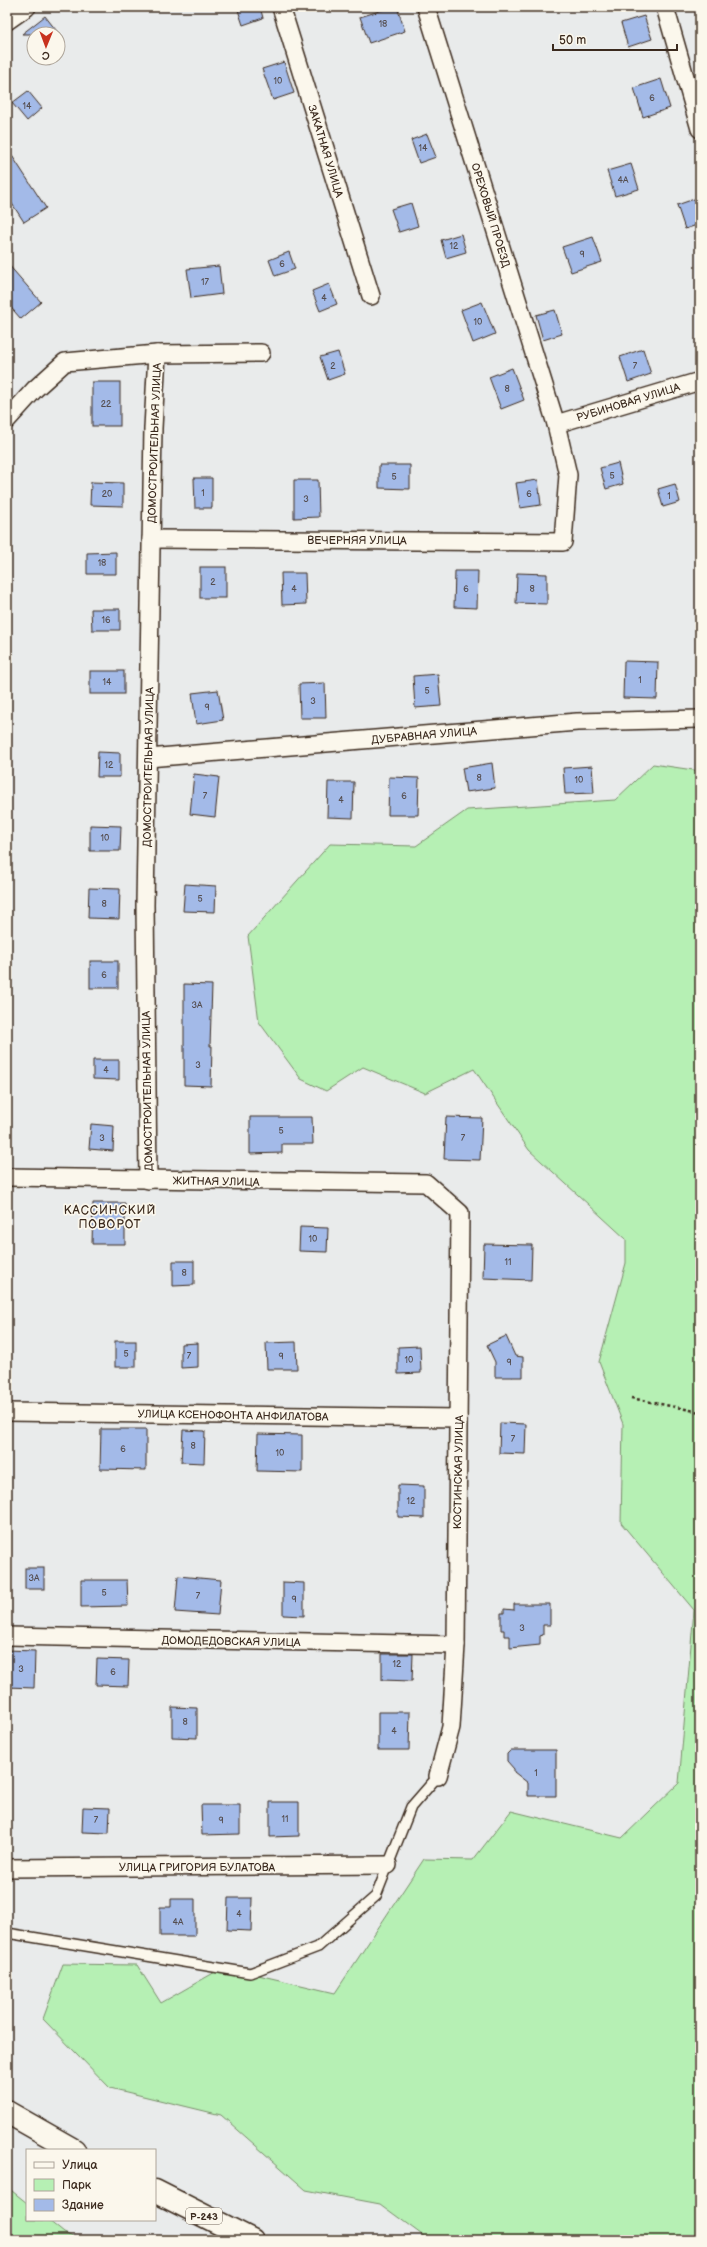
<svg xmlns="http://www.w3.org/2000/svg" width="707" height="2247" font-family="'Balsamiq Sans',sans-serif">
<rect width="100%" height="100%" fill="#e9ebeb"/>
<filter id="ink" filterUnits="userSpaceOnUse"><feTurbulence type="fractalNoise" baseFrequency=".025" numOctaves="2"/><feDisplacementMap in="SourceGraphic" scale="8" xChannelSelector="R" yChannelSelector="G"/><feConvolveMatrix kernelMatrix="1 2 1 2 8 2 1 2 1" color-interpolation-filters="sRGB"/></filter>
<g filter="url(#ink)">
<!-- green -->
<g fill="#b6f0b4" stroke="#788d69">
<path d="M653 764 700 771V2240H429L380 2204 306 2190 221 2115 110 2088 43 2019 63 1964 137 1965 161 2003 224 1967 335 1993 424 1859 473 1860 511 1811 622 1838 679 1783 694 1610 621 1523 623 1424 599 1362 626 1263V1239L529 1150 474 1069 425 1093 363 1067 326 1091 301 1079 259 1022 248 936 330 844 416 846 467 810 615 800Z"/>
<path d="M7 2187 27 2203V2220H48L64 2233 80 2240H7Z"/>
</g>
<!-- building -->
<g fill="#a3bae8" stroke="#3b2a1e">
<path d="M237 7H260L263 18 243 25Z"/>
<path d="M392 7H397L405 31 369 43 360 17Z"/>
<path d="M45 16 59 34H22Z"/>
<path d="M644 16 652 39 628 47 621 23Z"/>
<path d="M284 62 294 93 273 100 262 69Z"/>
<path d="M661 79 670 108 643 117 634 88Z"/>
<path d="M28 91 42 108 27 121 12 103Z"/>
<path d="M427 134 436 157 419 163 411 140Z"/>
<path d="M7 148 46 208 24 222 7 196Z"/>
<path d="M631 164 639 189 615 196 607 171Z"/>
<path d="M700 197V224L685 229 677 205Z"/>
<path d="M411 203 418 226 399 232 391 209Z"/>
<path d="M461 234 466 252 446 258 441 240Z"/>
<path d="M593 237 602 262 571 272 562 247Z"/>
<path d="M289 252 295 269 275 276 269 260Z"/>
<path d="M7 263 41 302 21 319 7 303Z"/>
<path d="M219 266 222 294 191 298 187 269Z"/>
<path d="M329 284 337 304 320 311 312 291Z"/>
<path d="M482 302 495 334 473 343 461 310Z"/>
<path d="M555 310 562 334 543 340 536 315Z"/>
<path d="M643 349 651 374 628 382 620 357Z"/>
<path d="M338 352 345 374 328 380 320 357Z"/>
<path d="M512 368 524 400 501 409 489 377Z"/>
<rect x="92" y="382" width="28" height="44"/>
<path d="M618 463 623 484 606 489 600 468Z"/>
<path d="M379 465H410V489L379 488Z"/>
<path d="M194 478H212V508H195Z"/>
<path d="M294 480H318L319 517 294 518Z"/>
<path d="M538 480 541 505 520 508 516 483Z"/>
<path d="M91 482 123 483V506L90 505Z"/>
<path d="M675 484 680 502 663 507 658 489Z"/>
<path d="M116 552V574H87V553Z"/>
<rect x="200" y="567" width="26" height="31"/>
<path d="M455 571H478L477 608 454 607Z"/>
<path d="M281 573H305L306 604 282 605Z"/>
<path d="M517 573 547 574V604L516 603Z"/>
<path d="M91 609H120V630H92Z"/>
<path d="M624 661 658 662 657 699 623 698Z"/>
<rect x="90" y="671" width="34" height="23"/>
<path d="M438 674 441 706 415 708 413 676Z"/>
<path d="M325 683 326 718H300L299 684Z"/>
<path d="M218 690 223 720 196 724 192 693Z"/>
<path d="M98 752 120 753V777H97Z"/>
<path d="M492 763 495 788 466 792 462 768Z"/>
<path d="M592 766 594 793 565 794 563 768Z"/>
<path d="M194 774 219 777 215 817 190 814Z"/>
<path d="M389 777 419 778 418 815H388Z"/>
<path d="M328 782H354L353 818 327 817Z"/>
<path d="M90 825 121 826 120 851H90Z"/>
<path d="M185 884 216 886 215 912 183 911Z"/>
<path d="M89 888 120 889 119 919 88 918Z"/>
<rect x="90" y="961" width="28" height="27"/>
<path d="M184 984 212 985 210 1046H212L211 1086 184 1085Z"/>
<path d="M93 1060H119V1080L93 1079Z"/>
<path d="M250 1117H312L313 1144H282V1153L250 1154Z"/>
<path d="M446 1117 482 1118 480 1160 444 1159Z"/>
<path d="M91 1124 114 1126 113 1151 89 1149Z"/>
<path d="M93 1203H125V1244H92Z"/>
<path d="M300 1227 328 1228 327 1252 299 1251Z"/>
<path d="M484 1244 532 1245 531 1280 483 1278Z"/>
<path d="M173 1261H194V1285L173 1286Z"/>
<path d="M506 1336 515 1356 523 1357V1377H495V1362L487 1345Z"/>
<rect x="115" y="1341" width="21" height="26"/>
<path d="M296 1342 297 1369H267L266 1343Z"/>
<path d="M198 1343V1367L181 1368V1344Z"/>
<path d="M420 1346 421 1373 398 1374V1347Z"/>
<path d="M500 1423 526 1424 525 1454 499 1453Z"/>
<path d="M101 1429H146V1470L100 1469Z"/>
<path d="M183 1430 205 1431 204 1463 181 1462Z"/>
<path d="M258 1434 302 1435V1472L257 1471Z"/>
<path d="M398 1485 424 1486V1518L398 1517Z"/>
<rect x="25" y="1568" width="19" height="21"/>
<path d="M178 1576 221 1580 218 1615 175 1612Z"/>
<path d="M81 1580H127L128 1606 81 1607Z"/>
<path d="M283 1582 304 1583V1616L283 1615Z"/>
<path d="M514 1604H550V1625H543V1635L540 1636V1645L510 1648V1636H504V1630H501V1613H504V1609L514 1610Z"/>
<path d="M7 1650 35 1651 34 1688 7 1687Z"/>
<path d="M382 1654H413L412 1681 382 1680Z"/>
<path d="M97 1659 129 1660 128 1686 96 1685Z"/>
<path d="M172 1707 197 1708V1738L172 1737Z"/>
<path d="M378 1712H410L409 1750H378Z"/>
<path d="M511 1750H556V1796H528V1783L514 1772V1769L507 1761V1754Z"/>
<path d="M270 1802H299V1836L270 1837Z"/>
<path d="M201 1805H240V1834L202 1835Z"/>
<path d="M83 1807 110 1808 109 1833 82 1832Z"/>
<path d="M228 1898H252L251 1931 227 1930Z"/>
<path d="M171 1899H195V1936H160V1907H171Z"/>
</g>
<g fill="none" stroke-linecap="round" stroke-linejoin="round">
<defs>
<path id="service" d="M7 1933 250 1973 318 1947 376 1896 411 1807 438 1776"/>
<g id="minor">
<path d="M281 7 371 296"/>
<path d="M665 7 700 129"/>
<path d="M7 21 27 7"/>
<path d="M7 420 35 389 65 362 157 354 261 353"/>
<path d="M556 424 700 381"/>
<path d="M151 539 563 542 568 475 556 424 426 7"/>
<path d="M148 758 577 722 700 719"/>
<path d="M7 1177 426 1183 460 1213 456 1645 451 1727 438 1776"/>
<path d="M148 1180 145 905 153 428 157 354"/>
<path d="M7 1412 458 1418"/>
<path d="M7 1636 456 1645"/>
<path d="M7 1868 388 1865"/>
</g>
<g id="trunk">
<path d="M7 2112 74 2150"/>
<path d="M155 2191 252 2240"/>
</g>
</defs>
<!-- service casing -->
<use href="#service" stroke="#3b2a1e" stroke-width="12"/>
<!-- minor casing -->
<use href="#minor" stroke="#3b2a1e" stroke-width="20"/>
<!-- trunk casing -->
<use href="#trunk" stroke="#3b2a1e" stroke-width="25"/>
<!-- path -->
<path stroke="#3b2a1e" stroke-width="2.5" stroke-dasharray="3 3" stroke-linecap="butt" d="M631 1398 700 1412"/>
<!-- service -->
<use href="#service" stroke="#fbf7ec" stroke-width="9"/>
<!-- minor -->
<use href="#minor" stroke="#fbf7ec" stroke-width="17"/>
<!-- trunk -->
<use href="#trunk" stroke="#fbf7ec" stroke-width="22"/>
</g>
</g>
<g text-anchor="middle" stroke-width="3.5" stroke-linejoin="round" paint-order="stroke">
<!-- number labels -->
<g font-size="9" fill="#554e50">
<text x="383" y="27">18</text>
<text x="278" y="84">10</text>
<text x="652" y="101">6</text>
<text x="27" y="109">14</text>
<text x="423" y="151">14</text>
<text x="623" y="183">4А</text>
<text x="454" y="249">12</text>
<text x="582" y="257">9</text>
<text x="282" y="267">6</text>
<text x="205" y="285">17</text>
<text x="324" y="301">4</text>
<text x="478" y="325">10</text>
<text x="333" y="369">2</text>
<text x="635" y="369">7</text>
<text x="507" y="392">8</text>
<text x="106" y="407">22</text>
<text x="612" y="479">5</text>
<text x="394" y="480">5</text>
<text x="203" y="496">1</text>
<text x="107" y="497">20</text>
<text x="529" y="497">6</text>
<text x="669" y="499">1</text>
<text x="306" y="502">3</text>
<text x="102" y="566">18</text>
<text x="213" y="585">2</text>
<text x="294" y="592">4</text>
<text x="466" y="592">6</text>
<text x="532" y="592">8</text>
<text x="106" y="623">16</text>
<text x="640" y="683">1</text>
<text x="107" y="685">14</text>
<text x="427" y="694">5</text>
<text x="313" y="704">3</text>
<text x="207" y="710">9</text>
<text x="109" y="768">12</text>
<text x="479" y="781">8</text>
<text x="579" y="783">10</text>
<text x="205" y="799">7</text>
<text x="404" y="799">6</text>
<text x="341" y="803">4</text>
<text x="105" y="841">10</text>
<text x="200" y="902">5</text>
<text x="104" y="907">8</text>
<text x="104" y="978">6</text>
<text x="197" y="1008">3А</text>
<text x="198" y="1068">3</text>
<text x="106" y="1073">4</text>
<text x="281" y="1134">5</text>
<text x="102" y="1141">3</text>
<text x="463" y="1141">7</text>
<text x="313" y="1242">10</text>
<text x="508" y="1265">11</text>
<text x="184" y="1276">8</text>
<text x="126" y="1357">5</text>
<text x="189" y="1359">7</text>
<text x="281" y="1359">9</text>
<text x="409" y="1363">10</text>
<text x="509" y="1365">9</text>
<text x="513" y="1442">7</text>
<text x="193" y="1449">8</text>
<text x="123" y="1452">6</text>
<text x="280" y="1456">10</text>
<text x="411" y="1504">12</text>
<text x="34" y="1581">3А</text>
<text x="104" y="1596">5</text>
<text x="198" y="1599">7</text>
<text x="294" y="1602">9</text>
<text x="522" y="1631">3</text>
<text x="397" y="1667">12</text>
<text x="21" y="1672">3</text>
<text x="113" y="1675">6</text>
<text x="185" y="1725">8</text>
<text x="394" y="1734">4</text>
<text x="536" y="1776">1</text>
<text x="285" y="1822">11</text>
<text x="96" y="1823">7</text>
<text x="221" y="1823">9</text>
<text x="239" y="1917">4</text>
<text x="178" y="1925">4А</text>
</g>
<!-- shield labels -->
<rect fill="#fbf7ec" stroke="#75685c" stroke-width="1" x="186" y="2208" width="36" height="16" rx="3"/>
<g font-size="10" font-weight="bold" fill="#3b2a1e">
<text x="204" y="2220">Р-243</text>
</g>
<!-- street labels -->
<g font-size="11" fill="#3b2a1e" stroke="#fbf7ec">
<text transform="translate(326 151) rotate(73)" y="4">ЗАКАТНАЯ УЛИЦА</text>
<text transform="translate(491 215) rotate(73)" y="4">ОРЕХОВЫЙ ПРОЕЗД</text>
<text transform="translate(628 402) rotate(-17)" y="4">РУБИНОВАЯ УЛИЦА</text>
<text transform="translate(154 443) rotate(-88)" y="4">ДОМОСТРОИТЕЛЬНАЯ УЛИЦА</text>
<text x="357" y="544">ВЕЧЕРНЯЯ УЛИЦА</text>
<text transform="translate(424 735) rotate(-5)" y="4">ДУБРАВНАЯ УЛИЦА</text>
<text transform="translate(148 767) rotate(-89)" y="4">ДОМОСТРОИТЕЛЬНАЯ УЛИЦА</text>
<text transform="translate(147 1091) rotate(-91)" y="4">ДОМОСТРОИТЕЛЬНАЯ УЛИЦА</text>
<text transform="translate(216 1181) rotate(1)" y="4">ЖИТНАЯ УЛИЦА</text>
<text transform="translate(233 1415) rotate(1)" y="4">УЛИЦА КСЕНОФОНТА АНФИЛАТОВА</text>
<text transform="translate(458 1472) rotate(-89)" y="4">КОСТИНСКАЯ УЛИЦА</text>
<text transform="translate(231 1641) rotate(1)" y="4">ДОМОДЕДОВСКАЯ УЛИЦА</text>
<text x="197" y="1871">УЛИЦА ГРИГОРИЯ БУЛАТОВА</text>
</g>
<!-- neighbourhood labels -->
<g font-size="12" letter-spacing="1" fill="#3b2a1e" stroke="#fbf7ec">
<text x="110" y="1214">КАССИНСКИЙ<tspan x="110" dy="14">ПОВОРОТ</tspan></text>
</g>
</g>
<!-- margin -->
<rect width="707" height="2247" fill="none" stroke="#fbf7ec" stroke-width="24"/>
<rect x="12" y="12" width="683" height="2223" fill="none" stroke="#3b2a1e" stroke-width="1.5" filter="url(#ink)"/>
<!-- legend -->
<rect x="26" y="2149" width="130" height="72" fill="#fbf7ec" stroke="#aea59a"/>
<rect x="34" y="2162" width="20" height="6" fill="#fbf7ec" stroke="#aea59a"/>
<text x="62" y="2169" font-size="12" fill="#3b2a1e">Улица</text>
<rect x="34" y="2179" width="20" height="12" fill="#b6f0b4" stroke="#aea59a"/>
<text x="62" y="2189" font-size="12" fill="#3b2a1e">Парк</text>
<rect x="34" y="2199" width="20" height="12" fill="#a3bae8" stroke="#aea59a"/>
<text x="62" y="2209" font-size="12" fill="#3b2a1e">Здание</text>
<!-- north arrow -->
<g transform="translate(46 46) rotate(181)"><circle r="19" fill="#fbf7ec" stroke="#aea59a"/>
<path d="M0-3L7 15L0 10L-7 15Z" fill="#c8321e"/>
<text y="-6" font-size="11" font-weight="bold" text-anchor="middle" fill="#3b2a1e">С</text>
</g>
<!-- scale -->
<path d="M553 44v6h124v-6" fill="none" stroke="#3b2a1e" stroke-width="2"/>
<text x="559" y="44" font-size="12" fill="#3b2a1e" stroke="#fbf7ec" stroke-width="3" paint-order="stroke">50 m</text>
</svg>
